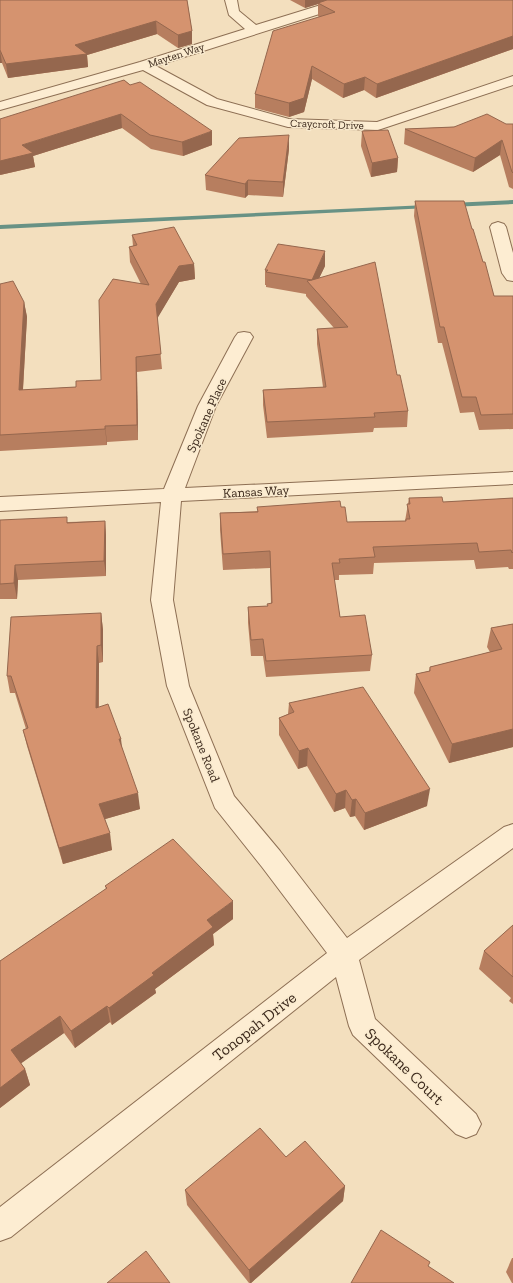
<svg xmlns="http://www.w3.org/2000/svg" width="513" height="1283" font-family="'Zilla Slab',serif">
<rect width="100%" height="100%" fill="#f3dfbe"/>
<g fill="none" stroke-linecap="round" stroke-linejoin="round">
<!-- stream -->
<g fill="#689285" fill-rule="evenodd">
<path d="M513 200V204L451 207 447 205 451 203Z"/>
<path d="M427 205 429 206V208L0 229V225Z"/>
</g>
<defs>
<g id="minor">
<path d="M225 0H237L239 11 256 25 337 0H356L354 3 156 66 217 99 289 119 377 122 513 76V85L378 130 288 127 207 105 143 70 0 110V102L140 62 245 29 229 15Z"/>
<path d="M498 222 504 224 506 227 513 253V281L507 280 502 273 490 227 492 224Z"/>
<path d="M244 332 250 333 253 337 216 406 185 488 513 472V484L181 501 173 600 189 686 234 796 280 851 347 938 504 827 513 824V848L359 960 375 1019 476 1114 481 1124 476 1134 466 1138 456 1134 353 1035 349 1026 336 977 11 1237 0 1241V1207L327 953 262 867 215 808 167 686 151 600 161 502 0 511V497L164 489 198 406 235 337 238 333Z"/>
</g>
</defs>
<!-- minor casing -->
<use href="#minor" stroke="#8d6f54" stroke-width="2"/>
<!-- minor -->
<use href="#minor" fill="#fdedd2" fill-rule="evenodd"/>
</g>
<!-- wall -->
<g fill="#b77e5f">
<path d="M0 0H187L192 31V44L178 48 157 34 87 55 88 67 8 78 2 63H0Z"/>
<path d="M290 0H513V49L376 98 364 90 343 98 312 79 304 112 289 117 255 108V94L319 17 318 16V4L305 8Z"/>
<path d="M124 80 212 145 183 156 151 149 122 128 33 156 35 167 0 175Z"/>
<path d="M513 124V189L509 187 500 155 473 172 404 144 405 129Z"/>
<path d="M362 131 398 158 397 172 371 177 361 146Z"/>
<path d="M289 149 283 197 248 195 245 198 206 190 205 175Z"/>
<path d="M415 201 472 229 494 296H513V429L479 430 474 412 460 413 442 343H438L414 216Z"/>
<path d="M132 235 194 264 195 279 179 282 157 318 162 369 137 372 138 440 107 442V445L0 451V284L24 302 27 317 23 390 76 387 101 380 141 284 130 262 129 247 133 246Z"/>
<path d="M325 266 319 278 397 375 408 411 407 427 374 428 373 432 267 438 263 405V390L323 387 317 344V329L334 328 306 296V294L266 287V285H265V270Z"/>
<path d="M409 498 443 502 513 498V569H509L508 567 476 569 474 560 374 563 373 574 339 575V580H334L340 617 372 655 370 671 266 677 263 656H251L248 623V607L267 606 271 603 270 568 223 570 220 530V513L341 507 347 522 405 521Z"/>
<path d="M0 520 68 522 105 521 106 536V576L18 580 17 599H0Z"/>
<path d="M101 613 103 630V662L99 663V707L122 748 140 809 105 819 112 850 63 864 27 746 23 730 26 729 15 693H10L7 676Z"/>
<path d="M513 624V747L449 763 414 693 416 674 429 671 430 667 490 652 487 647 491 628Z"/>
<path d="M289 703 427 806 364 830 355 816 350 817 345 808 334 812 307 766 298 769 279 735V718L288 714Z"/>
<path d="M105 886 233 919 213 934 214 945 155 989 156 993 112 1025 110 1022 75 1048 64 1033 21 1063 25 1069 30 1085 0 1108V961L106 889Z"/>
<path d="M513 925V1004L509 1001 511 998 479 969 484 951Z"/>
<path d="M286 1157 345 1186 343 1201 251 1283H249L187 1205 185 1190Z"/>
<path d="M512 1258H513V1283H512L506 1272Z"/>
</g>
<!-- shaded-wall -->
<g fill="#95674e">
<path d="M305 0H332L318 3V4L305 8Z"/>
<path d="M156 21 157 34 87 55 88 67 8 78 6 64 75 45Z"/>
<path d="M192 31V44L178 48V35Z"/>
<path d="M513 36V49L376 98 377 84Z"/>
<path d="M0 50 2 63H0Z"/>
<path d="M312 66V79L304 112 289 117V103Z"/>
<path d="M365 77 364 90 343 98 344 84Z"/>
<path d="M121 114 122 128 33 156 35 167 0 175V161L22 145Z"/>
<path d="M212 131V145L183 156 182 142Z"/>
<path d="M289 135V149L283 197V182Z"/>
<path d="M502 140 500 155 473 172 475 158Z"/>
<path d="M398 158 397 172 371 177 372 163Z"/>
<path d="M248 180V195L245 198V184Z"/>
<path d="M325 251V266L314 289 312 280Z"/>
<path d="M194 264 195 279 179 282 157 319 156 304 179 266Z"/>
<path d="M24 302 27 317 22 405 19 390Z"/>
<path d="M136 357 137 372 138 440 137 425Z"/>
<path d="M105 426 107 442V445L105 429Z"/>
<path d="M105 521 106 536V576L104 561Z"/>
<path d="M15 565 18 580 17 599 14 583Z"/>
<path d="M101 613 103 630V662L101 645Z"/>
<path d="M97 646 99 663 98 725 96 708Z"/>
<path d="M513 729V747L449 763 452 744Z"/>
<path d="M119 739H121L123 756Z"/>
<path d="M308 748 307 766 298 769 299 751Z"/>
<path d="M430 789 427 806 364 830 365 813Z"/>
<path d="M346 790 345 808 334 812 336 794Z"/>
<path d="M138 793 140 809 102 820 99 804Z"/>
<path d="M356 799 355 816 350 817 352 800Z"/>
<path d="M110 833 112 850 63 864 59 848Z"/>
<path d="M233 901V919L213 934 214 945 155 989 156 993 112 1025 109 1008 152 973 207 920Z"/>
<path d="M107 1006 110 1022 75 1048 71 1031Z"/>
<path d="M60 1016 64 1033 16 1067 11 1050Z"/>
<path d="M25 1069 30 1085 0 1108V1088Z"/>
<path d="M345 1186 343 1201 251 1283H250L249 1270Z"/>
</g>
<!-- building -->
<g fill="#d5936f" stroke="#95674e">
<path d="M0 0H187L192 31 178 35 156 21 75 45 87 54 6 64 0 50Z"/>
<path d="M327 0H513V36L377 84 365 77 344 84 312 66 304 98 289 103 255 94 273 31 335 12 318 3Z"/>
<path d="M124 80 130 85 140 82 212 131 182 142 150 135 121 114 22 145 33 153 0 161V119Z"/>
<path d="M487 114 506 124H513V173L512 172 502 140 475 158 405 129 454 127Z"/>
<path d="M388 130 398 158 372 163 362 131Z"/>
<path d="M289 135 283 182 248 180 245 184 205 175 239 138Z"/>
<path d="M415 201H464L472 229H473L483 262H485L494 296H513V414L481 415 476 397H462L444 327H440Z"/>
<path d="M174 227 194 264 179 266 156 304 161 354 136 357 137 425 105 426V429L0 435V284L13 281 24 302 19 390 76 387V381L101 380 99 300 113 279 149 285 129 247 137 245 132 235Z"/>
<path d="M278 244 325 251 312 280 375 262 397 375H400L408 411 374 413 375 417 267 422 263 390 326 387 317 329 348 327 307 281 312 280 266 272 268 270H265Z"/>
<path d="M442 497 443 502 513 498V552L512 553 511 550 479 552 477 543 373 547 375 557 339 559 340 563H332L340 617 365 615 372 655 266 661 263 639 251 640 248 607 268 606 267 604 272 603 270 551 223 554 220 513 258 512 257 507 340 501 341 507H345L347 522 406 521V519H410L407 504H410L409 498Z"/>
<path d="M67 517V523L105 521 104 561 15 565 14 583 0 584V520Z"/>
<path d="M101 613V645L97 646 96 708 108 704 121 739H119L138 793 99 804 110 833 59 848 23 730 28 728 11 676H7L11 617Z"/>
<path d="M513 624V729L452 744 416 674 430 671V667L502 649 491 628Z"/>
<path d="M363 687 430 789 365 813 356 799 352 800 346 790 336 794 308 748 299 751 279 718 294 712 289 703Z"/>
<path d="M173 839 233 901 207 920 213 927 152 973 154 975 109 1008 107 1006 71 1031 60 1016 11 1050 25 1069 0 1088V961L107 888 105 886Z"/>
<path d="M513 925V977L484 951Z"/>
<path d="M260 1128 286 1157 305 1141 345 1186 249 1270 185 1190Z"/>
<path d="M381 1230 430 1262 428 1266 454 1283H351Z"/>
<path d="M146 1251 170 1283H107Z"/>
</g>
<g text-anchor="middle" stroke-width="3" stroke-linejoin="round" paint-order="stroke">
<!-- far-street labels -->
<g font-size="11" fill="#3b281b" stroke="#f9eace">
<text transform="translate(176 55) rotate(-18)" y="4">Mayten Way</text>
<text transform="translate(327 124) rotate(2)" y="4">Craycroft Drive</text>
</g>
<!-- street labels -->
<g font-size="13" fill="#3b281b" stroke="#f9eace">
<text transform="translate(206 415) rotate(-66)" y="5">Spokane Place</text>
<text transform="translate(256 491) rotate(-3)" y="5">Kansas Way</text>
<text transform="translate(202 745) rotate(68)" y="5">Spokane Road</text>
</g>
<!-- near-street labels -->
<g font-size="16" fill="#3b281b" stroke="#f9eace">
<text transform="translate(254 1026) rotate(-38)" y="6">Tonopah Drive</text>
<text transform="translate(405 1066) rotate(44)" y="6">Spokane Court</text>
</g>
</g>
</svg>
